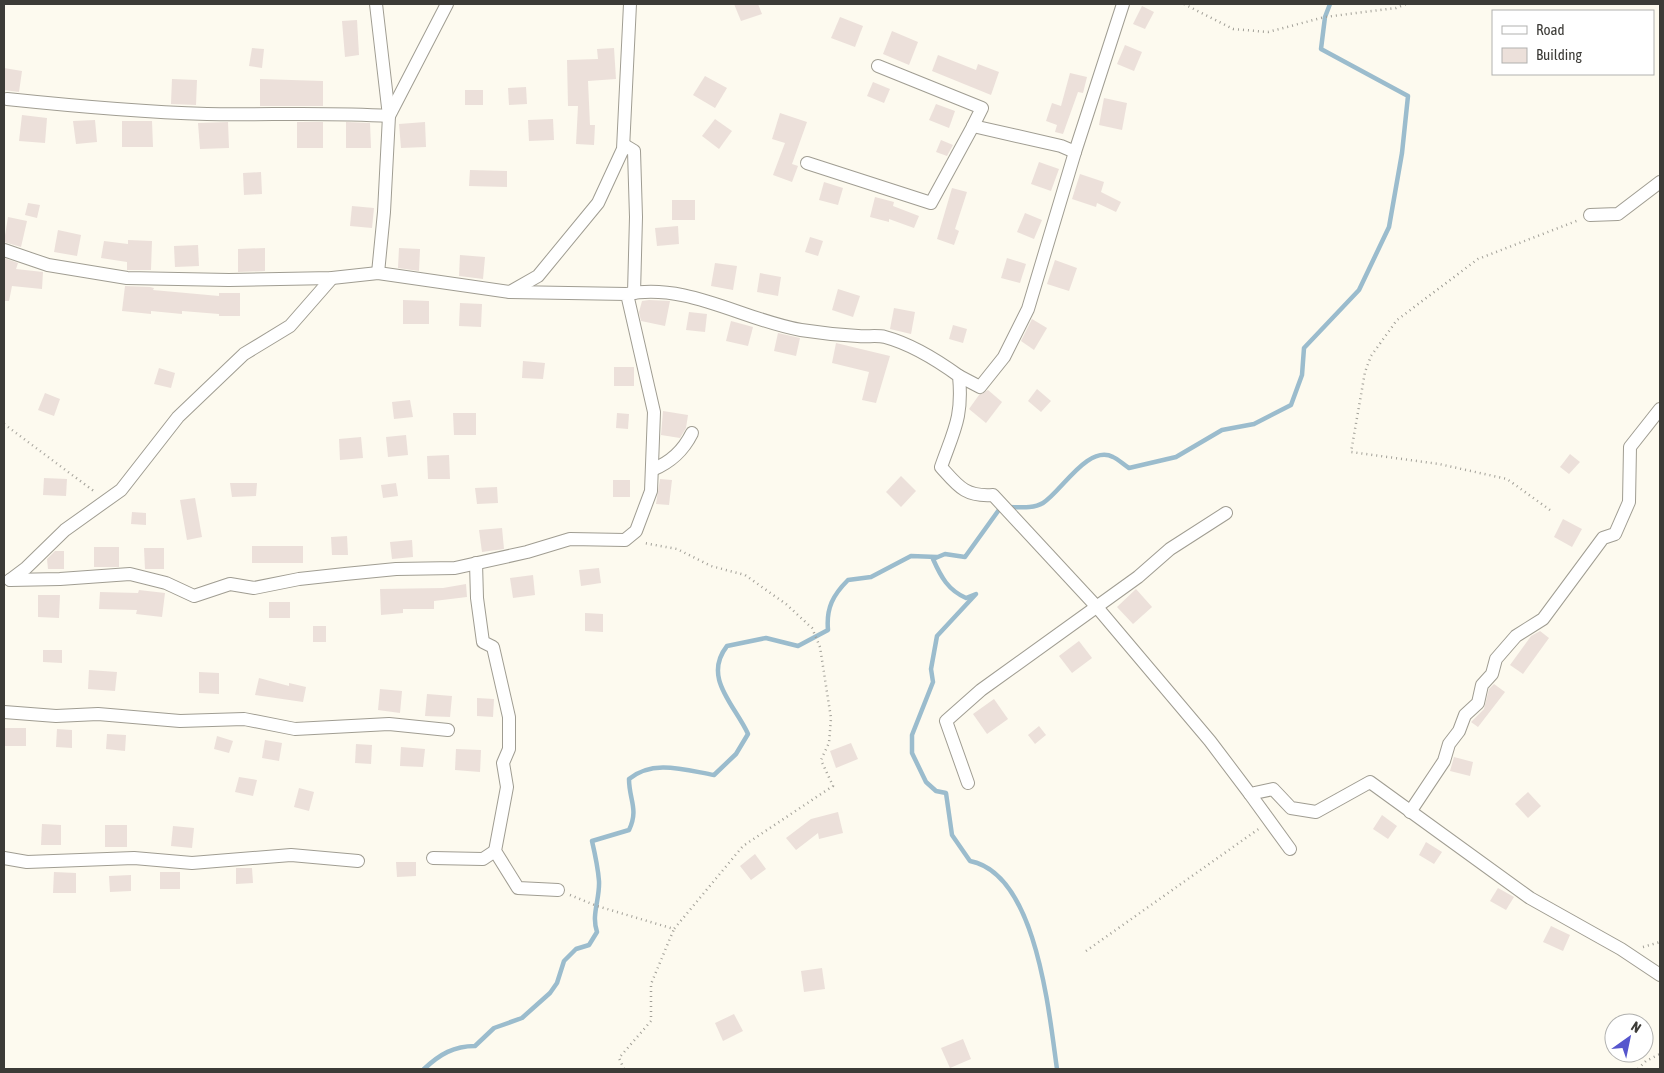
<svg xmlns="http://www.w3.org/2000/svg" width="1664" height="1073" font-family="'Asap Condensed',sans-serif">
<rect width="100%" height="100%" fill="#fdfaef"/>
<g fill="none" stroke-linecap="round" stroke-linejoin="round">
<!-- stream -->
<g stroke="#9bbccd" stroke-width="4.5">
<path d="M1001 507 965 557 945 554 933 559C941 577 948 590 966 598L976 594 937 636 931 669 933 682 912 735V753L926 782 936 791 946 793 952 835 970 861C1037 874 1049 1014 1057 1069"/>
<path d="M1008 507C1019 507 1033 509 1043 503 1061 492 1088 444 1113 457 1118 459 1124 465 1129 468L1176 457 1222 430 1254 424 1291 405 1302 375 1304 348 1359 290 1389 227 1402 153 1408 96 1321 49 1325 17 1330 4"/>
<path d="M424 1069C440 1054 454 1046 475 1046L494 1028 522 1018 550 993 557 983 564 961 576 949 589 945 597 932C591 915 600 899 599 881 598 868 595 854 592 841L629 830C639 809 629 800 629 779 653 759 685 770 714 775L736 754 748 734C735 705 702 678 727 646L766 638 798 646 828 630C826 608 833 595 848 580L871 577 911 556 937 557"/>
</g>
</g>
<!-- building -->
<g fill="#ece0da">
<path d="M734 4H758L762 14 741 21Z"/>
<path d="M1142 6 1154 12 1145 29 1133 24Z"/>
<path d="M840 17 863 26 855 47 831 38Z"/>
<path d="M357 20 359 55 345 57 342 21Z"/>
<path d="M892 31 918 42 909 65 883 54Z"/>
<path d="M1125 45 1142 52 1134 71 1117 64Z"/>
<path d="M252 48 264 49 262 68 249 66Z"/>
<path d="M614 48 616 79 588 81 590 125H595L594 145 576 144 578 106H568L567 60 598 59 597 49Z"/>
<path d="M938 55 976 70 978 64 999 72 991 95 932 71Z"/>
<path d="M4 68 22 71 19 92 4 90Z"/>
<path d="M1070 73 1087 77 1083 93 1078 92 1063 134 1055 132 1057 125 1046 121 1052 103 1061 106Z"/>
<path d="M705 76 727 88 715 108 693 95Z"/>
<path d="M172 79 197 80 196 105 171 104Z"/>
<path d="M260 79 323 81V106H260Z"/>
<path d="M873 82 890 89 884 103 867 96Z"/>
<path d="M526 87 527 104 509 105 508 88Z"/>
<rect x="465" y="90" width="18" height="15"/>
<path d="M1104 98 1127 103 1122 130 1099 125Z"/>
<path d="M936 104 955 111 949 128 929 120Z"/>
<path d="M780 113 807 122 792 164 798 166 792 182 773 175 785 143 772 139Z"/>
<path d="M22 115 47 118 45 143 19 141Z"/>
<path d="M553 119 554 140 529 141 528 120Z"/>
<path d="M715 119 732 131 719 149 702 136Z"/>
<path d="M95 120 97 142 76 144 73 121Z"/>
<path d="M122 121H152L153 147H122Z"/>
<path d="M228 122 229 148 200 149 198 123Z"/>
<rect x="297" y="122" width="26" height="26"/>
<path d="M346 122 370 123 371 148H346Z"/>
<path d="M425 122 426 147 401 148 399 124Z"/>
<path d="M941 140 953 145 947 156 936 152Z"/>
<path d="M1039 162 1059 169 1051 191 1031 184Z"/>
<path d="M470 170 507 171V187L469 186Z"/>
<path d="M261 172 262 194 244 195 243 173Z"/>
<path d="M1080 174 1104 182 1101 192 1121 202 1116 212 1097 203 1096 207 1072 199Z"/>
<path d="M824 182 843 188 838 205 819 200Z"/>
<path d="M952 188 967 192 955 229 959 231 954 245 937 239Z"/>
<path d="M875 197 894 202 893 206 919 216 914 228 889 219V222L870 217Z"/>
<rect x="672" y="200" width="23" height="20"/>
<path d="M28 203 40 205 37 218 25 215Z"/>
<path d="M352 206 374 208 372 228 350 226Z"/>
<path d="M1025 213 1042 220 1034 239 1017 232Z"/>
<path d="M8 217 27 221 21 247 4 242Z"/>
<path d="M678 226 679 244 657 246 655 228Z"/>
<path d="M58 230 81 235 77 256 54 252Z"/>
<path d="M810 237 823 241 818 256 805 252Z"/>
<path d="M128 240 152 241 151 270H127V262L101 258 104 241 128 244Z"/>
<path d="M198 245 199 266 175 267 174 246Z"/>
<path d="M265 248V271L238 272V249Z"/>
<path d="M399 248 420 249 419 271 398 268Z"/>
<path d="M460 255 485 257 483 279 459 276Z"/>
<path d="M4 258 18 263 16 269 43 272 42 289 12 286 9 301H4Z"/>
<path d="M1007 258 1026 264 1020 283 1001 278Z"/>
<path d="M1055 260 1077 268 1069 291 1047 284Z"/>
<path d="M715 263 737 266 733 290 711 286Z"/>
<path d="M760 273 781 277 778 296 757 292Z"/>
<path d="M125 286 150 287 154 288 153 290 219 296V293H240V316H219V314L182 311V314L151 311V314L122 311Z"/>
<path d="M838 289 860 296 853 317 832 310Z"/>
<path d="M403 300 429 301V324H403Z"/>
<path d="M649 300 670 301 665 326 641 321 639 312 642 301Z"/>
<path d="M460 303 482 304 481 327 459 326Z"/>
<path d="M894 308 915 312 911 334 890 329Z"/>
<path d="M689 312 707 314 705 332 686 330Z"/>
<path d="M1032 319 1047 328 1034 350 1021 341Z"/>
<path d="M731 321 753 327 748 346 726 341Z"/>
<path d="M953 325 967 329 963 343 949 339Z"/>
<path d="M778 333 800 338 796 356 774 351Z"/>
<path d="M836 343 890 356 876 403 862 400 869 372 832 363Z"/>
<path d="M523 361 545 363 543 379 522 378Z"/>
<rect x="614" y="367" width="20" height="19"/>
<path d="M159 368 175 373 171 388 154 384Z"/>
<path d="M1037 389 1051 401 1041 412 1028 401Z"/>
<path d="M988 390 1002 402 986 423 969 409 979 395Z"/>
<path d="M45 393 60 399 54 416 38 410Z"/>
<path d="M410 400 413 417 394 419 392 402Z"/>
<path d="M663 411 688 415 686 428 680 438 661 435Z"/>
<path d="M453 413H476V435H454Z"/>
<path d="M617 413 629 414 628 429 616 428Z"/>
<path d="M406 435 408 455 388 457 386 437Z"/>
<path d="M361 437 363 458 340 460 339 439Z"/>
<path d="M1570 454 1580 462 1569 474 1560 467Z"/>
<path d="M449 455 450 479H428L427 456Z"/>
<path d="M901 476 916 491 901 507 886 492Z"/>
<path d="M44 478 67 479 66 496 43 495Z"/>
<path d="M660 479 672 480 669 505 656 504Z"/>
<rect x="613" y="480" width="17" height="17"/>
<path d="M230 483H257L256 496 232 497Z"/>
<path d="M396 483 398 496 383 498 381 485Z"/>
<path d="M497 487 498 503 477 504 475 488Z"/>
<path d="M195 498 202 537 187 540 180 500Z"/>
<path d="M132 512 146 513V525L131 524Z"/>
<path d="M1563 519 1582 529 1572 547 1554 537Z"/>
<path d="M502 528 504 549 482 552 479 530Z"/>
<path d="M347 536 348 555H332L331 537Z"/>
<path d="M412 540 413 557 392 559 390 542Z"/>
<rect x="252" y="546" width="51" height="17"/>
<rect x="94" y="547" width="25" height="20"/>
<path d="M144 548H164V569H145Z"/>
<path d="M55 551H64V569H48L47 559Z"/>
<path d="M599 568 601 583 581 586 579 570Z"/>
<path d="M533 575 535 595 513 598 510 578Z"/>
<path d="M466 584 467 597 434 601V609H403V613L381 615 380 589 443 588Z"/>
<path d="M1136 589 1152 607 1133 624 1117 607Z"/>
<path d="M139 590 165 593 162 617 136 614 137 610 99 609 100 592 138 593Z"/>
<path d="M38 595H60L59 618 38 617Z"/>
<rect x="269" y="602" width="21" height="16"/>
<path d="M585 613 603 614V632L585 631Z"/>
<rect x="313" y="626" width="13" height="16"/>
<path d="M1540 631 1549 638 1523 674 1510 665 1531 636Z"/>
<path d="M1079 641 1092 658 1072 673 1059 656Z"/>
<path d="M43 650H62V663L43 662Z"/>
<path d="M89 670 117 672 115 691 88 689Z"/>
<path d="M199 672 219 673V694L199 693Z"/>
<path d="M259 678 289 686V683L306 687 303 702 255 695Z"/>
<path d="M1494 684 1505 692 1478 727 1471 722 1484 709 1489 689Z"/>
<path d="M380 689 402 691 400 713 378 710Z"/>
<path d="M427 694 452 696 450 717 425 716Z"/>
<path d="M477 698 494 699 493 717 477 716Z"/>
<path d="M994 699 1008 719 987 734 973 714Z"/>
<path d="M1039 726 1046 735 1035 744 1028 735Z"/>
<rect x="4" y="728" width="22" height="18"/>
<path d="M57 729 72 730V748L56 747Z"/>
<path d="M107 734 126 735 125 751 106 749Z"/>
<path d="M217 736 233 741 229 753 214 749Z"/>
<path d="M265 740 282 743 279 761 262 758Z"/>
<path d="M851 743 858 759 836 768 830 751Z"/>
<path d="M356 744 372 745 371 764 355 763Z"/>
<path d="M401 747 425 749 423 767 400 766Z"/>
<path d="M456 749 481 750 480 772 455 770Z"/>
<path d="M1454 757 1473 762 1470 776 1450 771Z"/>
<path d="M239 777 257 780 253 796 235 792Z"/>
<path d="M299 788 314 792 309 811 294 807Z"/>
<path d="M1528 792 1541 806 1528 818 1515 804Z"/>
<path d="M838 812 843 833 819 839 818 833 796 850 786 838 811 819Z"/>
<path d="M1382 815 1397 826 1388 839 1373 829Z"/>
<path d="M42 824 61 825V845H41Z"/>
<rect x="105" y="825" width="22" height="22"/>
<path d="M173 826 194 828 192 848 171 846Z"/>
<path d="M1426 842 1442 852 1434 864 1419 855Z"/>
<path d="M755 854 766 869 751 880 740 866Z"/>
<path d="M396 862H416V876L397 877Z"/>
<path d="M236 868H252L253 883 236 884Z"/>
<path d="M54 872 76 873V893H53Z"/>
<rect x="160" y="872" width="20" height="17"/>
<path d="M131 875V891L110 892 109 876Z"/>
<path d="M1498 888 1514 897 1506 910 1490 901Z"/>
<path d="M1551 926 1570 935 1563 951 1543 942Z"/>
<path d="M822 968 825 989 804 992 801 971Z"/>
<path d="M734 1014 743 1031 723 1041 715 1023Z"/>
<path d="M963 1039 971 1059 950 1068 941 1048Z"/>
</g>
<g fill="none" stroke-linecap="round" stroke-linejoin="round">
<defs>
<g id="minor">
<path d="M376 4 389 116 384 212 378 273"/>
<path d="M878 66 982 108 973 126 1061 146 1075 152 1123 4"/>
<path d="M7 99C74 106 140 112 207 114 268 115 329 112 389 116L447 4"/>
<path d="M624 145 634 151 636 217 634 293"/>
<path d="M807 163 931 203 973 126"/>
<path d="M1590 215 1618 214 1660 182"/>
<path d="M4 250 48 265 127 278 229 280 332 278 378 273 510 292 627 294 654 412 651 491 636 531 625 540 570 539 527 552 455 568 396 569 345 574 299 579 254 588 230 584 194 596 166 583 130 574 60 579 10 580"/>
<path d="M510 292 538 276 598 203 623 149 630 4"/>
<path d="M627 294C687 282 743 320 801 330 820 333 840 335 858 336 867 337 877 335 885 337 911 344 937 360 959 376 963 417 954 430 941 467 958 486 965 497 993 495L1096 606 1210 741 1250 794 1273 789 1291 808 1316 812 1370 782 1530 898 1621 949 1660 975"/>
<path d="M959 376 980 387 1004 357 1028 309 1075 152"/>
<path d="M652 470C671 462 683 451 692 433"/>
<path d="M476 563 477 598 483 642 493 647 509 717V749L503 763 507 787 495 851 518 888 558 890"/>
<path d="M10 580 26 568 65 530 121 490 178 417 244 354 290 326 332 278"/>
<path d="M4 712 56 716 98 714 180 721 244 719 295 729 389 724 448 730"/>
<path d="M968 783 946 721 981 690 1138 577 1170 549 1226 513"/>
<path d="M1250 794 1290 849"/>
<path d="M1410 812 1444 761 1449 744 1459 731 1465 715 1478 703 1482 685 1492 674 1496 659 1516 636 1543 619 1603 538 1615 534 1629 502 1630 447 1660 409"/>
<path d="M4 858 27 862 134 858 192 863 291 855 358 861"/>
<path d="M433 858 483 859 495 851"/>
</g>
</defs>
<!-- minor casing -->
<use href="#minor" stroke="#a09d92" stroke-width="14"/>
<!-- path -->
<g stroke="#a2a098" stroke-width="2.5" stroke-dasharray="1 4" stroke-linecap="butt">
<path d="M1184 4 1233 29 1268 32 1325 17 1396 8 1406 4"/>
<path d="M4 424 95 492"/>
<path d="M1550 510 1507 479 1439 464 1351 452 1365 372 1371 356 1397 320 1478 259 1579 220"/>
<path d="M570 895 597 906 674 929 743 846 833 786 821 760 829 743 831 718 820 647 812 628 786 604 745 575 711 566 677 549 644 543"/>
<path d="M1643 947 1660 942"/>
<path d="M1086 951 1260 828"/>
<path d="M624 1069 619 1058 651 1021V984L674 929"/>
<path d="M1638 1069 1646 1061 1660 1054"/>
</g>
<!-- minor -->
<use href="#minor" stroke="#fff" stroke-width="12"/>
</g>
<!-- border -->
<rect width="1664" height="1073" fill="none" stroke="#3c3b37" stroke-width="10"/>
<!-- legend -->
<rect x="1492" y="10" width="162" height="65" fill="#ffffff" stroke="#b1b1af"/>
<rect x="1502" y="26" width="25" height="8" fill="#ffffff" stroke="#b1b1af"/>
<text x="1536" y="35" font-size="15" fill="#3c3b37">Road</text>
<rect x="1502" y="48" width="25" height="15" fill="#ece0da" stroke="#b1b1af"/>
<text x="1536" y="60" font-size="15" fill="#3c3b37">Building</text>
<!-- north arrow -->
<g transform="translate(1629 1038) rotate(33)"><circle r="24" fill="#ffffff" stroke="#b1b1af"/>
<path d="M0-4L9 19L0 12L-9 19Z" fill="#5656cd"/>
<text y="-8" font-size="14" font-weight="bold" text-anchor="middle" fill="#3c3b37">N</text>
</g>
</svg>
